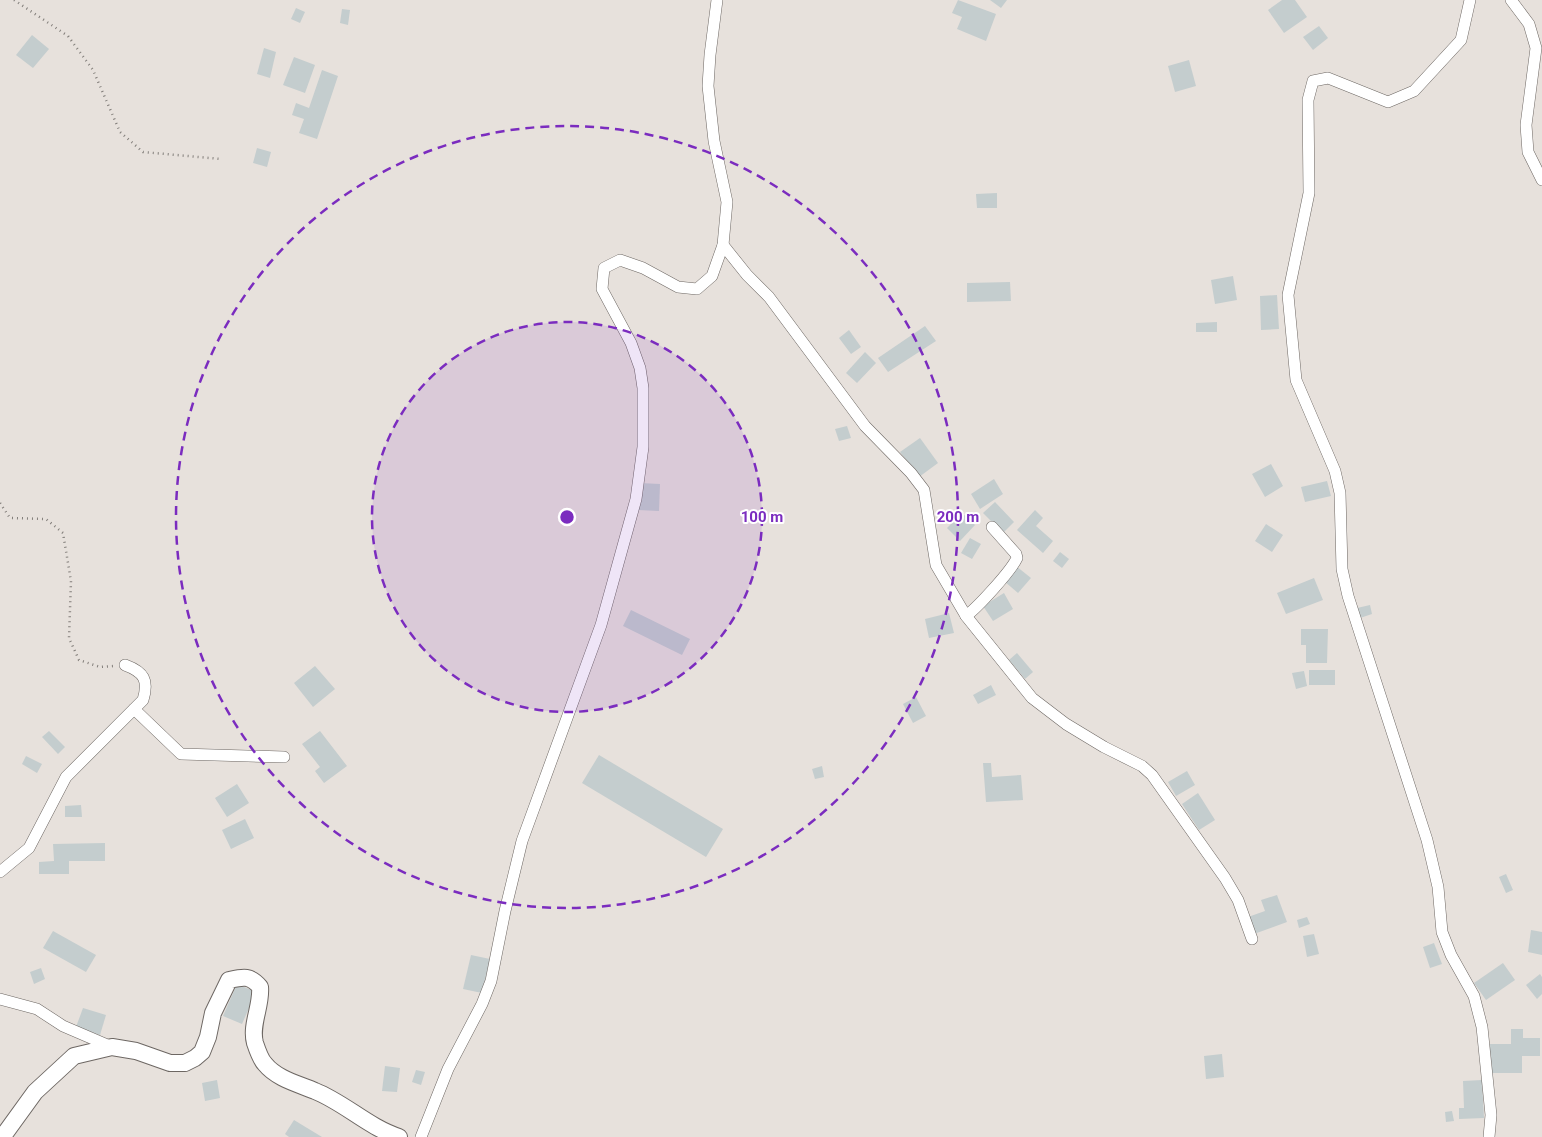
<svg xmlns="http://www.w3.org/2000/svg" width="1542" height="1137" font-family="Roboto,sans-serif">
<rect width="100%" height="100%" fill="#e7e1dc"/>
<!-- building -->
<g fill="#c4cdce">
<path d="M958 0 996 14 986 41 957 29 962 17 952 13Z"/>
<path d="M990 0H1007L1001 8Z"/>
<path d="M1282 0H1295L1307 17 1284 33 1268 10Z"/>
<path d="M296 8 305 12 300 23 291 19Z"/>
<path d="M342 9 350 10 348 25 340 23Z"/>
<path d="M1319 26 1328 38 1313 50 1303 37Z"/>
<path d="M32 35 49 49 33 68 16 55Z"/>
<path d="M264 48 276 52 270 78 257 74Z"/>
<path d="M294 57 315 65 305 93 283 85Z"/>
<path d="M1189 60 1196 86 1175 92 1168 66Z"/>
<path d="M322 70 338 76 317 139 299 133 304 119 292 115 296 103 309 108Z"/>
<path d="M257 148 271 152 267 167 253 163Z"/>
<path d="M997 193V208H977L976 194Z"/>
<path d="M1233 276 1237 300 1215 304 1211 280Z"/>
<path d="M1010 282 1011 301 967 302V283Z"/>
<path d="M1277 295 1279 329 1261 330 1260 296Z"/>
<path d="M1217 322V332H1196V323Z"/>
<path d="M925 326 936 341 888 372 878 358Z"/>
<path d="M849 330 861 347 851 354 839 338Z"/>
<path d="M865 352 876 363 857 383 846 373Z"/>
<path d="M847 426 851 438 839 441 835 429Z"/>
<path d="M920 438 938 463 919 477 900 452Z"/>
<path d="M1271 464 1283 486 1265 497 1252 474Z"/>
<path d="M994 479 1003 494 980 509 971 494Z"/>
<path d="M1327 481 1331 496 1305 502 1301 487Z"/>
<path d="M639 483 660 484 659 511 638 510Z"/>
<path d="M995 502 1014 522 1003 533 983 513Z"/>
<path d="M1035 510 1043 518 1036 526 1053 541 1043 553 1017 530Z"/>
<path d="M962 513 975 525 960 541 947 528Z"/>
<path d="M1266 524 1283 535 1272 552 1255 541Z"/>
<path d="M970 538 981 544 972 559 961 553Z"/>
<path d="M1060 552 1069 559 1062 568 1053 561Z"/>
<path d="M1016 566 1031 578 1018 593 1004 581Z"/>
<path d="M1314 578 1323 600 1286 614 1277 593Z"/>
<path d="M1004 593 1013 609 993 621 983 606Z"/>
<path d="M1370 605 1372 614 1360 618 1357 608Z"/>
<path d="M631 610 690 639 682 655 623 626Z"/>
<path d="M949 613 954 633 929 638 925 619Z"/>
<path d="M1301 629H1328L1327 663H1306V645H1301Z"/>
<path d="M1017 653 1033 672 1025 679 1009 660Z"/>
<path d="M315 666 335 689 313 707 294 683Z"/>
<rect x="1309" y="670" width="26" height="15"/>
<path d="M1304 671 1307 686 1296 689 1292 673Z"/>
<path d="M991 685 996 695 978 704 973 695Z"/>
<path d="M916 697 926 716 913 723 903 704Z"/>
<path d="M49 731 65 747 58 754 42 737Z"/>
<path d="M320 731 347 766 324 783 315 771 320 767 302 744Z"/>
<path d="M599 755 723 829 706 857 582 783Z"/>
<path d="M26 756 42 764 37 773 22 764Z"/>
<path d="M983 763H991L992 777 1021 775 1023 800 986 802Z"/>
<path d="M822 766 824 777 815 779 812 769Z"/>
<path d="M1187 771 1195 785 1176 796 1168 782Z"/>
<path d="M237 784 249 803 227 817 215 798Z"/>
<path d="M1198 793 1215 820 1199 830 1182 804Z"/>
<path d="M81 805 82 817H65V806Z"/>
<path d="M245 819 254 838 231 849 222 830Z"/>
<path d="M105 843V861H69V874H39V862L54 861 53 844Z"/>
<path d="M1506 874 1513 890 1506 893 1499 877Z"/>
<path d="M1277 895 1287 922 1254 934 1248 917 1265 911 1261 900Z"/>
<path d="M1307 917 1310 924 1299 928 1297 920Z"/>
<path d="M1531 930 1542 932V955L1528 952Z"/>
<path d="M53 931 96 955 86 972 43 948Z"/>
<path d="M1314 934 1319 954 1307 957 1303 936Z"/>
<path d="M1434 943 1442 964 1430 968 1423 947Z"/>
<path d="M471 955 490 959 482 993 463 989Z"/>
<path d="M1503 963 1515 980 1486 1000 1474 983Z"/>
<path d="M41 968 45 979 34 984 30 972Z"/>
<path d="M1540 974 1542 977V994L1537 999 1526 985Z"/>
<path d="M237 984 256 992 242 1024 223 1016Z"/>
<path d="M83 1008 106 1015 100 1035 76 1027Z"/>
<path d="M1511 1029H1523V1038H1540V1056H1522V1073H1489V1044H1511Z"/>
<path d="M1222 1054 1224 1077 1206 1079 1204 1056Z"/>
<path d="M385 1066 400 1068 397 1092 382 1091Z"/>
<path d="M416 1070 425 1072 421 1085 412 1082Z"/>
<path d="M217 1080 220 1098 205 1101 202 1083Z"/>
<path d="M1482 1080 1484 1118 1459 1119V1108H1464L1463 1081Z"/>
<path d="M1452 1111 1454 1121 1446 1122 1445 1112Z"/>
<path d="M294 1120 322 1137H289L285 1134Z"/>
</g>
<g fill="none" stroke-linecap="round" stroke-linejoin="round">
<defs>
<g id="street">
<path d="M1470 0 1461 40 1414 91 1388 102 1328 78 1313 81 1308 100 1309 193 1288 295 1296 380 1335 471 1340 493 1342 569 1348 596 1427 840 1438 887 1442 932 1451 955 1474 996 1482 1027 1491 1115 1489 1137"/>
<path d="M1511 0 1529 24 1536 48 1526 125 1528 152 1542 180"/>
<path d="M723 245 747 275 769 297 865 426 911 473 924 490 936 565 966 616 1032 698 1066 724 1104 747 1142 766 1152 775 1225 878 1238 900 1252 939"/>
<path d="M966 616C978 607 1011 571 1017 558L1016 554 992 527"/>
<path d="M134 709 181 754 284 757"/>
<path d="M0 872 29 848 66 777 143 700C149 680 144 672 125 665"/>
<path d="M0 999 37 1009 63 1026 112 1047"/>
<path d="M421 1137 448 1069 482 1004 491 981 505 911 522 841 601 625 636 499 643 447V388L640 368 631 343 602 289 604 268 620 260 643 268 678 287 697 289 712 276 723 245 727 202 714 141 708 86 710 55 717 0"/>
</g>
<path id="secondary" d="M0 1136 6 1132 35 1092 74 1056 112 1047 136 1051 170 1063H185L195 1058 202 1052 208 1037 213 1013 229 980C243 977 250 975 260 987 262 1005 250 1025 255 1043 257 1049 261 1060 265 1064 277 1079 299 1084 315 1091 345 1103 368 1127 399 1137"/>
</defs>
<!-- street casing -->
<use href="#street" stroke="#6d6763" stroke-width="12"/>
<!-- secondary casing -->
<use href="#secondary" stroke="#6d6763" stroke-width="18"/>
<!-- path -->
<g stroke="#827e7a" stroke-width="2.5" stroke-dasharray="1 4" stroke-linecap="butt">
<path d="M14 0 68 36 93 70 120 132 143 152 221 159"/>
<path d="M0 503 10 518 46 519 63 533 71 581 69 638 79 660 100 667 114 666"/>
</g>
<!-- street -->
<use href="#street" stroke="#fff" stroke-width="11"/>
<!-- secondary -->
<use href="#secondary" stroke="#fff" stroke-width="16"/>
</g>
<!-- distance rings -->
<circle cx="567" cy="517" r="195" fill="#7b2cbf" fill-opacity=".12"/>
<g fill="none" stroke="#7b2cbf" stroke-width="2.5" stroke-dasharray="9 6">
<circle cx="567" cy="517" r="195"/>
<circle cx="567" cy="517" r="391"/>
</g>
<circle cx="567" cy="517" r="8" fill="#7b2cbf" stroke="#fff" stroke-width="2.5"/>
<g font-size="15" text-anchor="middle" font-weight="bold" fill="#7b2cbf" stroke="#fff" stroke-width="4" stroke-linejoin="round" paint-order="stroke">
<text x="762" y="522">100 m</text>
<text x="958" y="522">200 m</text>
</g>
</svg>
